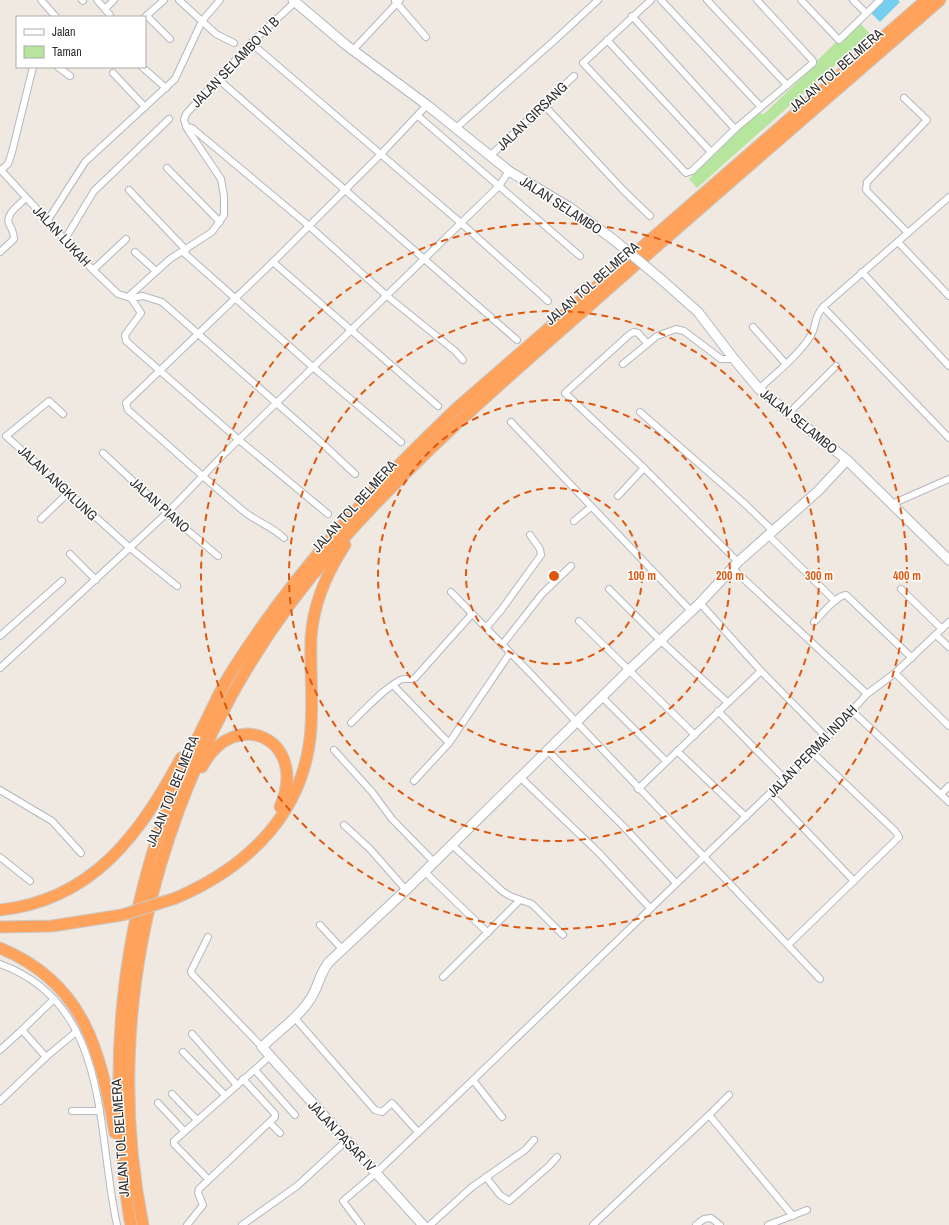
<svg xmlns="http://www.w3.org/2000/svg" width="949" height="1225" font-family="'Archivo Narrow',sans-serif">
<rect width="100%" height="100%" fill="#efe9e1"/>
<!-- green -->
<path fill="#b6e59e" d="M860 23 870 34 697 188 689 179 757 113 764 114 813 67 817 61 836 42 838 44Z"/>
<!-- water -->
<path fill="#75cff0" d="M883 0H898L900 2 880 22 870 12Z"/>
<g fill="none" stroke-linecap="round" stroke-linejoin="round">
<defs>
<g id="street">
<path d="M41 0 56 17"/>
<path d="M82 0 83 1"/>
<path d="M97 0 105 9 114 0"/>
<path d="M179 0 216 34 234 43"/>
<path d="M651 0 583 63 686 173 692 171 735 129 813 63V61L757 0"/>
<path d="M661 0 761 107"/>
<path d="M707 0 787 85"/>
<path d="M801 0 839 40 880 0"/>
<path d="M853 0 866 13"/>
<path d="M395 1 426 37"/>
<path d="M105 9 110 15 109 17"/>
<path d="M147 16 170 39"/>
<path d="M632 16 735 129"/>
<path d="M145 17 164 0"/>
<path d="M607 40 711 152"/>
<path d="M251 43 461 223 548 301"/>
<path d="M353 50 400 0"/>
<path d="M58 67 70 76"/>
<path d="M142 67 166 88"/>
<path d="M113 73 145 107"/>
<path d="M218 79 517 340"/>
<path d="M904 98 927 120 867 182 866 190 908 233"/>
<path d="M544 105 624 191 650 216"/>
<path d="M418 116 580 256"/>
<path d="M186 127 192 128 308 225 387 296 455 351 463 360"/>
<path d="M456 128 556 39 598 0"/>
<path d="M490 156 574 76"/>
<path d="M167 168 220 222"/>
<path d="M0 169 91 268 118 294 131 298 143 296 162 302 323 444 355 474"/>
<path d="M1 170 8 164 12 152 33 67"/>
<path d="M129 190 186 250"/>
<path d="M48 220 85 162 175 79 202 21 220 0"/>
<path d="M65 239 94 191 169 119"/>
<path d="M898 242 949 296"/>
<path d="M0 252 14 239C14 234 12 229 9 224 5 214 19 205 26 198"/>
<path d="M135 252 156 271"/>
<path d="M183 252 314 368 401 442"/>
<path d="M273 262 438 406"/>
<path d="M93 270 126 239"/>
<path d="M862 272 949 366"/>
<path d="M128 297 170 259 212 232 224 215V196L221 179 188 130 184 120 186 114 251 43 295 2"/>
<path d="M131 298 141 313 125 335 126 341 239 440 328 514"/>
<path d="M823 307 949 438"/>
<path d="M753 327 785 363"/>
<path d="M647 343 638 333 634 332 630 334 565 393 644 468 738 562"/>
<path d="M623 364 657 336 676 329 684 331 721 359H734"/>
<path d="M759 389C776 373 800 354 811 335 818 324 812 320 823 307L949 197"/>
<path d="M640 412 744 503 773 531"/>
<path d="M789 413 836 366"/>
<path d="M63 414 49 401 6 436 130 548 177 586"/>
<path d="M511 422 691 611"/>
<path d="M103 453 167 513 218 556"/>
<path d="M618 496 644 468"/>
<path d="M892 504 949 479"/>
<path d="M41 519 68 493"/>
<path d="M574 521 591 507"/>
<path d="M768 535 835 601"/>
<path d="M284 538C272 526 254 521 241 509 203 477 166 443 128 410L126 403 273 262 381 154 427 105"/>
<path d="M70 554 96 580"/>
<path d="M732 568 867 694"/>
<path d="M609 589 660 640 727 702"/>
<path d="M901 589 942 629"/>
<path d="M451 592 532 675 820 979"/>
<path d="M700 603 761 671 827 738"/>
<path d="M579 621 695 735"/>
<path d="M814 622C821 615 837 595 846 595L912 658"/>
<path d="M486 628 502 609 541 555 540 549 530 535"/>
<path d="M936 635 949 647"/>
<path d="M0 636 62 581"/>
<path d="M502 645 542 594 571 566"/>
<path d="M0 668 167 513 226 452 499 186 509 171"/>
<path d="M895 673 949 726"/>
<path d="M393 685 449 743"/>
<path d="M602 697 666 761"/>
<path d="M718 711 785 779"/>
<path d="M852 711 949 802"/>
<path d="M351 723C367 708 381 691 400 680 405 677 410 681 415 678L472 614"/>
<path d="M334 750 372 792 392 819 433 861"/>
<path d="M547 750 625 828 676 883"/>
<path d="M677 751 746 817"/>
<path d="M520 777 599 853 650 908"/>
<path d="M414 781 449 743 510 653"/>
<path d="M638 789 761 671"/>
<path d="M0 790 52 821 81 853"/>
<path d="M770 793 854 881"/>
<path d="M941 794 949 786"/>
<path d="M344 825 370 849 406 890"/>
<path d="M451 844 502 891 510 896 532 904 563 935"/>
<path d="M0 857 30 881"/>
<path d="M424 871 488 933"/>
<path d="M320 925 342 949"/>
<path d="M208 937 191 971 192 974 262 1047"/>
<path d="M788 945 899 837 895 831 812 752"/>
<path d="M0 964C111 1004 96 1131 117 1225"/>
<path d="M443 977 520 900"/>
<path d="M294 1017 375 1110 382 1112 392 1103 418 1132"/>
<path d="M22 1030 54 999"/>
<path d="M192 1034 237 1085"/>
<path d="M0 1050 22 1030 46 1057"/>
<path d="M183 1052 225 1095"/>
<path d="M255 1070 295 1115"/>
<path d="M172 1094 197 1120"/>
<path d="M0 1101 46 1057 76 1032"/>
<path d="M158 1103 184 1131"/>
<path d="M72 1111H99"/>
<path d="M709 1115 793 1216"/>
<path d="M502 1117 473 1080 827 738 867 694 895 673 949 622"/>
<path d="M270 1123 280 1133"/>
<path d="M486 1177 500 1195 509 1201 549 1166 557 1157"/>
<path d="M208 1179 174 1144V1141L269 1057"/>
<path d="M187 1225 203 1205 198 1193 199 1189 275 1117V1114L243 1079"/>
<path d="M242 1225 297 1186 346 1141"/>
<path d="M361 1225 343 1201 376 1173 473 1080"/>
<path d="M430 1225 472 1187 525 1150 534 1140"/>
<path d="M593 1225 709 1115 729 1095"/>
<path d="M696 1225 704 1219 711 1218 720 1225"/>
<path d="M768 1225 807 1210"/>
</g>
<g id="secondary">
<path d="M293 0 346 45 427 105 509 171 569 207 614 240"/>
<path d="M662 280 698 312 734 359 759 389 847 460 949 560"/>
<path d="M423 1225 262 1047C277 1032 297 1019 309 1001 318 989 319 974 329 962L406 890 628 671 700 603 738 562 818 491 847 460"/>
</g>
<g id="highway">
<path d="M202 767C235 704 310 740 280 807"/>
<path d="M176 898C250 866 306 811 311 727 313 697 310 668 311 638 313 604 326 574 345 545"/>
<path d="M0 910C93 900 140 834 181 758"/>
<path d="M0 927 52 926 122 915"/>
<path d="M0 948C85 983 100 1051 115 1133"/>
<path d="M131 1225C126 1201 124 1176 122 1152 109 1004 137 857 204 725 213 707 221 688 232 671 295 571 372 489 457 408L926 0"/>
<path d="M143 1225C94 984 175 730 336 547 413 459 501 383 589 306 705 203 823 102 940 0"/>
</g>
</defs>
<!-- street casing -->
<use href="#street" stroke="#b4b7c1" stroke-width="8"/>
<!-- secondary casing -->
<use href="#secondary" stroke="#b4b7c1" stroke-width="11"/>
<!-- highway casing -->
<use href="#highway" stroke="#c9c9c9" stroke-width="13"/>
<!-- street -->
<use href="#street" stroke="#fff" stroke-width="6"/>
<!-- secondary -->
<use href="#secondary" stroke="#fff" stroke-width="9"/>
<!-- highway -->
<use href="#highway" stroke="#ffa35c" stroke-width="11"/>
<defs>
<path id="secondary-bridge" d="M614 240 662 280"/>
<path id="highway-bridge" d="M122 915 176 898"/>
</defs>
<!-- secondary-bridge casing -->
<use href="#secondary-bridge" stroke="#b4b7c1" stroke-width="11" stroke-linecap="butt"/>
<!-- highway-bridge casing -->
<use href="#highway-bridge" stroke="#c9c9c9" stroke-width="13" stroke-linecap="butt"/>
<!-- secondary-bridge -->
<use href="#secondary-bridge" stroke="#fff" stroke-width="9"/>
<!-- highway-bridge -->
<use href="#highway-bridge" stroke="#ffa35c" stroke-width="11"/>
</g>
<!-- distance rings -->
<g fill="none" stroke="#df570e" stroke-width="2" stroke-dasharray="7 5">
<circle cx="554" cy="576" r="88"/>
<circle cx="554" cy="576" r="176"/>
<circle cx="554" cy="576" r="265"/>
<circle cx="554" cy="576" r="353"/>
</g>
<g text-anchor="middle" stroke-width="3" stroke-linejoin="round" paint-order="stroke">
<!-- street labels -->
<g font-size="14" fill="#2e2e2e" stroke="#fff">
<text transform="translate(235 62) rotate(-46)" y="5">JALAN SELAMBO VI B</text>
<text transform="translate(836 70) rotate(-41)" y="5">JALAN TOL BELMERA</text>
<text transform="translate(532 116) rotate(-44)" y="5">JALAN GIRSANG</text>
<text transform="translate(561 205) rotate(33)" y="5">JALAN SELAMBO</text>
<text transform="translate(62 236) rotate(47)" y="5">JALAN LUKAH</text>
<text transform="translate(592 283) rotate(-41)" y="5">JALAN TOL BELMERA</text>
<text transform="translate(799 421) rotate(39)" y="5">JALAN SELAMBO</text>
<text transform="translate(58 483) rotate(43)" y="5">JALAN ANGKLUNG</text>
<text transform="translate(160 505) rotate(42)" y="5">JALAN PIANO</text>
<text transform="translate(354 506) rotate(-48)" y="5">JALAN TOL BELMERA</text>
<text transform="translate(812 751) rotate(-46)" y="5">JALAN PERMAI INDAH</text>
<text transform="translate(172 791) rotate(-68)" y="5">JALAN TOL BELMERA</text>
<text transform="translate(342 1136) rotate(47)" y="5">JALAN PASAR IV</text>
<text transform="translate(120 1138) rotate(-94)" y="5">JALAN TOL BELMERA</text>
</g>
</g>
<circle cx="554" cy="576" r="6" fill="#df570e" stroke="#fff" stroke-width="2"/>
<g font-size="12" text-anchor="middle" font-weight="bold" fill="#df570e" stroke="#fff" stroke-width="3" stroke-linejoin="round" paint-order="stroke">
<text x="642" y="580">100 m</text>
<text x="730" y="580">200 m</text>
<text x="819" y="580">300 m</text>
<text x="907" y="580">400 m</text>
</g>
<!-- legend -->
<rect x="16" y="16" width="130" height="52" fill="#ffffff" stroke="#ababab"/>
<rect x="24" y="29" width="20" height="6" fill="#ffffff" stroke="#ababab"/>
<text x="52" y="36" font-size="12" fill="#2e2e2e">Jalan</text>
<rect x="24" y="46" width="20" height="12" fill="#b6e59e" stroke="#ababab"/>
<text x="52" y="56" font-size="12" fill="#2e2e2e">Taman</text>
</svg>
